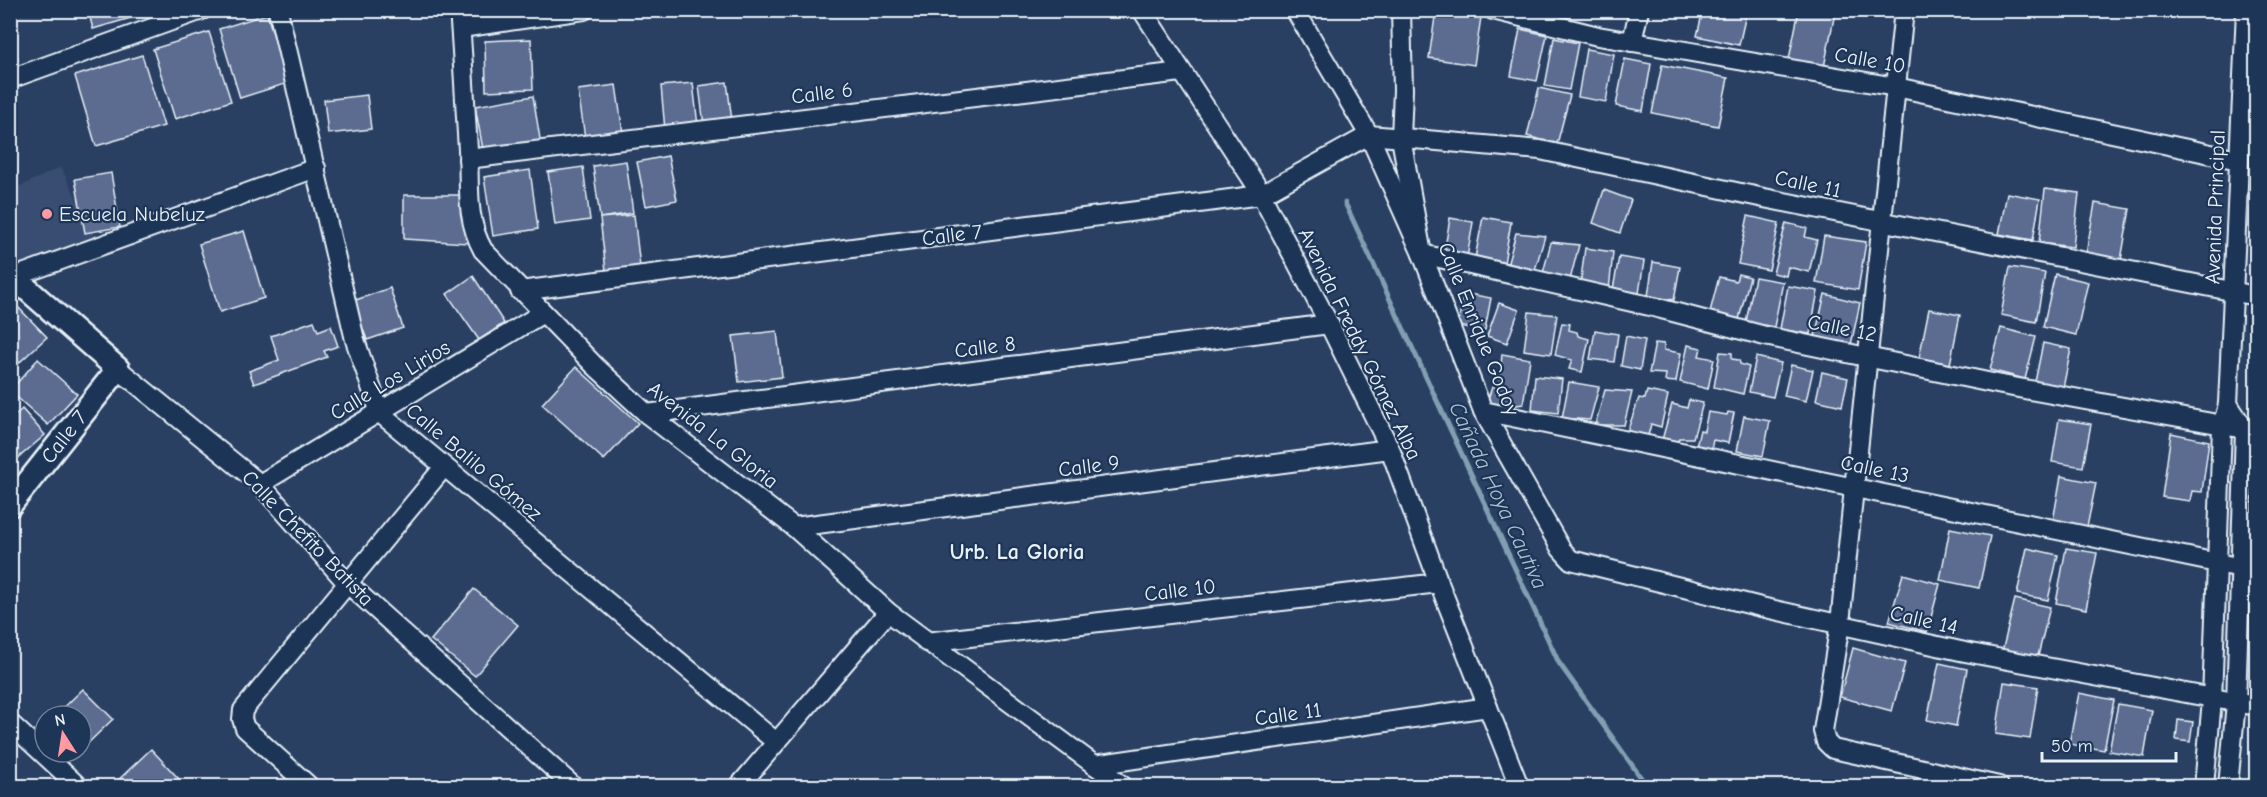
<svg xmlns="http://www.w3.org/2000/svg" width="2267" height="797" font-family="'Comic Neue',sans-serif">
<rect width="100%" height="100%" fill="#294063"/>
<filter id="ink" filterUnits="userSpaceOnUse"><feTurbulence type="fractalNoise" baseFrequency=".0167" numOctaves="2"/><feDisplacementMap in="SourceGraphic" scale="12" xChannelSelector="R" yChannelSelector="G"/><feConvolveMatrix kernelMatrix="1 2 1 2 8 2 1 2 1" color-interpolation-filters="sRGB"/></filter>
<g filter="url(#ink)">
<!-- built -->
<path fill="#384d71" d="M61 167 95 236 54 256 17 268 11 261 10 191Z"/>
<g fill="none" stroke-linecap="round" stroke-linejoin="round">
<!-- stream -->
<path stroke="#829fb2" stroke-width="5" d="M1345 203 1559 663 1647 786"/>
</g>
<!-- building -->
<g fill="#5b6c91" stroke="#e8f1f8" stroke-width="1.5">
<path d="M88 10H148V13L93 29Z"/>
<path d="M1436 10 1481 17 1474 65 1429 58Z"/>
<path d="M1703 10H1747L1739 45 1697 36Z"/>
<path d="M1799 10 1835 13 1824 67 1789 59Z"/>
<path d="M267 14 288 83 240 98 219 29Z"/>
<path d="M1520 29 1547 35 1537 81 1511 76Z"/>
<path d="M209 32 231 101 175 119 153 49Z"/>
<path d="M10 37 18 60 10 63Z"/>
<path d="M1554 38 1578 43 1569 90 1545 86Z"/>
<path d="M531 39 533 89 486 91 485 41Z"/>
<path d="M1586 49 1614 54 1606 102 1578 97Z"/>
<path d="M142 55 164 126 96 146 75 76Z"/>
<path d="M1625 59 1651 64 1643 111 1616 106Z"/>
<path d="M1662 65 1728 78 1718 126 1652 113Z"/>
<path d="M727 82 732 121 704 125 699 86Z"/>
<path d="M693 83 698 126 665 130 661 86Z"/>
<path d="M616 85 623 133 585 138 578 90Z"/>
<path d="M1539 88 1570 95 1557 144 1527 136Z"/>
<path d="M367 95 371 129 328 134 324 100Z"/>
<path d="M533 96 541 145 484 155 475 106Z"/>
<path d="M668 156 677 200 646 206 637 162Z"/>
<path d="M626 161 633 213 600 218 593 166Z"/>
<path d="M583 167 590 220 555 225 548 172Z"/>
<path d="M530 170 538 229 493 236 484 177Z"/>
<path d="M111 173 120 227 85 233 75 179Z"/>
<path d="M2045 189 2079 193 2073 247 2039 243Z"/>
<path d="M1604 190 1631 200 1620 233 1593 223Z"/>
<path d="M2007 193 2040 199 2033 240 1999 234Z"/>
<path d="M404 195H461L467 243 404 239Z"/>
<path d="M2095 203 2130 209 2121 260 2086 254Z"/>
<path d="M634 215 640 267 606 271 600 218Z"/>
<path d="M1748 216 1779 223 1769 270 1738 264Z"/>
<path d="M1483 217 1511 222 1504 263 1475 258Z"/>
<path d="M1450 218 1473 222 1467 258 1444 254Z"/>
<path d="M1786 223 1807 228 1805 237 1817 240 1809 272 1788 267 1786 276 1773 273Z"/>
<path d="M244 231 264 298 220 312 199 244Z"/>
<path d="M1516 233 1545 236 1535 270 1507 266Z"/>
<path d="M1824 236 1866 242 1858 290 1816 283Z"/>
<path d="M1551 242 1579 245 1570 280 1542 277Z"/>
<path d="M1585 248 1613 252 1609 290 1580 286Z"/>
<path d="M1619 257 1644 261 1639 293 1613 289Z"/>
<path d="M1653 262 1680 267 1674 300 1648 296Z"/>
<path d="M2010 267 2045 273 2036 322 2001 315Z"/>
<path d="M1738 274 1750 277 1739 319 1710 312 1719 277 1736 281Z"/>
<path d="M2055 274 2088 282 2076 335 2043 327Z"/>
<path d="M473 276 504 323 479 340 447 294Z"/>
<path d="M1755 277 1783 282 1774 327 1746 322Z"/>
<path d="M1788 286 1818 291 1810 334 1780 329Z"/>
<path d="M390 288 403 328 367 340 353 301Z"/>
<path d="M1463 293 1491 298 1485 330 1458 326Z"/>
<path d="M1825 294 1860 303 1851 345 1815 336Z"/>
<path d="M14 303 47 337 10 371V306Z"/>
<path d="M1499 303 1519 310 1507 343 1487 336Z"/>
<path d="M1929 309 1960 315 1950 364 1919 358Z"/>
<path d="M1529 312 1557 315 1551 354 1524 350Z"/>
<path d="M314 321 318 331 331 326 338 346 324 351 327 357 254 384 249 371 279 360 271 336Z"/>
<path d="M1562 323 1570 324 1569 330 1577 332 1578 336 1589 339 1582 372 1569 369 1572 360 1555 355Z"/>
<path d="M2001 328 2036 337 2025 379 1990 370Z"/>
<path d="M1595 330 1618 334 1614 362 1590 359Z"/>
<path d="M777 331 782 377 739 382 733 336Z"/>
<path d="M1626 336 1645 340 1640 370 1621 366Z"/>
<path d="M1655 343 1664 344V350L1681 353 1676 382 1665 381 1666 374 1649 373Z"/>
<path d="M2043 343 2071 349 2063 388 2035 382Z"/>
<path d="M1688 345 1701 348 1699 356 1714 359 1708 389 1680 382Z"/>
<path d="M1720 352 1732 353V359L1739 360 1740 364 1749 367 1743 394 1714 387Z"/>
<path d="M1502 354 1530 359 1523 404 1503 407 1487 402 1492 387 1499 388Z"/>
<path d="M1756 357 1781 363 1773 397 1749 392Z"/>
<path d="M38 359 77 394 48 425 10 391Z"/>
<path d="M1791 365 1813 370 1806 401 1784 396Z"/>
<path d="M576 367 638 423 604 460 542 404Z"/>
<path d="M1822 372 1848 378 1842 406 1816 400Z"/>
<path d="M1535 376 1562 379 1558 413 1532 410Z"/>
<path d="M1569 382 1599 387 1590 420 1562 418Z"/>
<path d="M1605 390 1632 392 1624 425H1595Z"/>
<path d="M1647 391 1668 395 1661 427 1651 424 1648 436 1627 432 1639 398 1645 399Z"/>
<path d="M1689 400 1703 403 1693 438H1679L1677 444 1662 440 1672 404 1687 408Z"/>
<path d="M22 409 45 435 10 465V420Z"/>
<path d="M1708 412 1727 415 1728 412 1734 413 1728 443 1713 440 1711 450 1696 447 1700 430 1704 431Z"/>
<path d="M1744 416 1770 421 1763 456 1737 451Z"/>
<path d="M2059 419 2091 424 2083 467 2052 462Z"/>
<path d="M2171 433 2209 441 2202 492 2192 491 2190 501 2162 497Z"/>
<path d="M2061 476 2096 483 2087 527 2053 521Z"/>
<path d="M1950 528 1990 536 1979 588 1940 580Z"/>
<path d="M2027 548 2058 555 2048 600 2017 594Z"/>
<path d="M2066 548 2097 553 2086 609 2056 603Z"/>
<path d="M1903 574 1940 584 1927 632 1889 622Z"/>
<path d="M474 589 518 625 475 676 431 640Z"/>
<path d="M2015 599 2050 607 2037 660 2002 652Z"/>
<path d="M1853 648 1905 663 1892 711 1840 697Z"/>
<path d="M1939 663 1967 669 1956 726 1927 720Z"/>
<path d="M2004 682 2038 687 2030 739 1996 734Z"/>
<path d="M83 689 113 719 81 750V716H55Z"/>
<path d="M2079 693 2114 700 2104 750 2069 744Z"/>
<path d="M2118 704 2152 710 2144 757 2109 751Z"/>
<path d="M2178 720 2193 722 2190 742 2176 740Z"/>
<path d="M151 749 179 779 171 786H112Z"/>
</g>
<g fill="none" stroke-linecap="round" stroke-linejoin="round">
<defs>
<g id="minor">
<path d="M278 10 355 340 380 413 776 742"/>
<path d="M459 10C463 57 465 104 468 150 470 185 465 218 483 250L595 366 647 414 794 527 888 612 1123 786"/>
<path d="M1142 10 1256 185 1329 324 1390 449 1439 583 1519 786"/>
<path d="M1295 10 1369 135 1422 254 1654 307 1765 336 2002 385 2256 431"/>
<path d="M1401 10 1403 90 1401 138 1422 254 1483 411 1561 549 1571 560 1761 607 1965 652 2256 706"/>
<path d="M1493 10 1598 36 1896 87 2239 160"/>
<path d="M1904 10 1840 623 1823 731 1826 742 1833 749 1999 786"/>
<path d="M461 28 584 10"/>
<path d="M1632 42 1639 10"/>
<path d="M10 79 202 10"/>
<path d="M468 159 1181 72"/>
<path d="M14 277 316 168"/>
<path d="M520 291 1261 195 1369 135 1540 150 1764 198 2256 296"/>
<path d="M118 369 260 484 347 583 573 786"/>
<path d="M2228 404 2246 10"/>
<path d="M1483 411 2256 571"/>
<path d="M647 414 1329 324"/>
<path d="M260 484 543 313"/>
<path d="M794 527 1390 449"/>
<path d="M926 642 1439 583"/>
<path d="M10 723 78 786"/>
<path d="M1094 765 1488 707"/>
<path d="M309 786 245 728 242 719 243 710 444 467"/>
<path d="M739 786 888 612"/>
<path d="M2204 786 2212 700 2222 427 2228 404 2245 430 2236 703 2228 786"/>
</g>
<path id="tertiary" d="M10 274 118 369 10 505"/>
</defs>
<!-- minor casing -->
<use href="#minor" stroke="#e8f1f8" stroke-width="22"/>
<!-- tertiary casing -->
<use href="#tertiary" stroke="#e8f1f8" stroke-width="27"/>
<!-- minor -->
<use href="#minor" stroke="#1d3557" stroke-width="18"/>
<!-- tertiary -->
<use href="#tertiary" stroke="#1d3557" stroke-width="22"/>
</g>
</g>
<!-- markers -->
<circle fill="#ff9aa2" stroke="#1d3557" stroke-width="2" cx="47" cy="214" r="6"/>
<g text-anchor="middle" stroke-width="4.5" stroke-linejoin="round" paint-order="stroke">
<!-- street labels -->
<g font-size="21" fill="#e8f1f8" stroke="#1d3557">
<text transform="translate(1870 60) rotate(10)" y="7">Calle 10</text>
<text transform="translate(822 93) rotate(-7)" y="7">Calle 6</text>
<text transform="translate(1808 184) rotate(12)" y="7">Calle 11</text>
<text transform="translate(2215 207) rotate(-88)" y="7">Avenida Principal</text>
<text transform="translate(952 235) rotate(-7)" y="7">Calle 7</text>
<text transform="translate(1842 328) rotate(11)" y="7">Calle 12</text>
<text transform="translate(1479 329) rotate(68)" y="7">Calle Enrique Godoy</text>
<text transform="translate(1360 344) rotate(64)" y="7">Avenida Freddy Gómez Alba</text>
<text transform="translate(985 347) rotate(-7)" y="7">Calle 8</text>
<text transform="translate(390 380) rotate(-31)" y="7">Calle Los Lirios</text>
<text transform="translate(713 435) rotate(38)" y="7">Avenida La Gloria</text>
<text transform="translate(64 437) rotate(-52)" y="7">Calle 7</text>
<text transform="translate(474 462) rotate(40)" y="7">Calle Balilo Gómez</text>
<text transform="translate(1089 466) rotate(-7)" y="7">Calle 9</text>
<text transform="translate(1875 469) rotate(12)" y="7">Calle 13</text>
<text transform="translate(308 538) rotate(46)" y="7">Calle Chefito Batista</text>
<text transform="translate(1180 590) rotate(-7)" y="7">Calle 10</text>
<text transform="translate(1924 620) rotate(13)" y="7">Calle 14</text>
<text transform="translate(1288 714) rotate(-8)" y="7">Calle 11</text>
</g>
<!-- poi labels -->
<g font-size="21" fill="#e8f1f8" stroke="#1d3557" text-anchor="start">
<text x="59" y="221">Escuela Nubeluz</text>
</g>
<!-- water labels -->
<g font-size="22" font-style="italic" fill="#acc1cf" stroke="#1d3557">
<text transform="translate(1499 495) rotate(65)" y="8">Cañada Hoya Cautiva</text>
</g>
<!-- neighbourhood labels -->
<g font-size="22" font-weight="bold" fill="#e8f1f8" stroke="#1d3557">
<text x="1017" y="559">Urb. La Gloria</text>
</g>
</g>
<!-- margin -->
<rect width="2267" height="797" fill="none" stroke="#1d3557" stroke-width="36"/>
<rect x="18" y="18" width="2231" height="761" fill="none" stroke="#e8f1f8" stroke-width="2" filter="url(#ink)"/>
<!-- north arrow -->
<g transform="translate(63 734) rotate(348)"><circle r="28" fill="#1d3557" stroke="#6e8097" stroke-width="1.5"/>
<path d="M0-4.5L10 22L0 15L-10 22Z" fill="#ff9aa2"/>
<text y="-9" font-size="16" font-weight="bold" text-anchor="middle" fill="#e8f1f8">N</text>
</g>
<!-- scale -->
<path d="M2042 752v9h134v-9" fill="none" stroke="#e8f1f8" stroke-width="3"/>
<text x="2051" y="752" font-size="18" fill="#e8f1f8" stroke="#1d3557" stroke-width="4.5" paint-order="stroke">50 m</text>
</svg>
